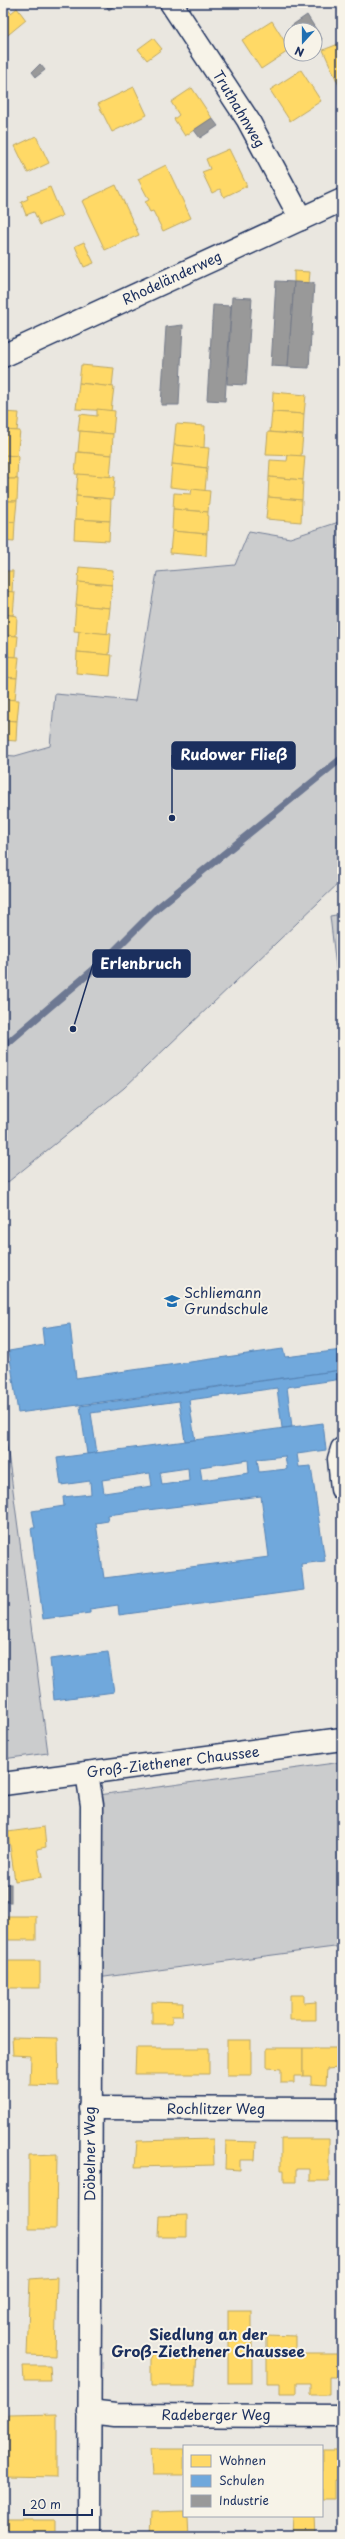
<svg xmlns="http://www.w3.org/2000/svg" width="345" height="2539" font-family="'Playpen Sans',sans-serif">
<rect width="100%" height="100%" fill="#eae7e0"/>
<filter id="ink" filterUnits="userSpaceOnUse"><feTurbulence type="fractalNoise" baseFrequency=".025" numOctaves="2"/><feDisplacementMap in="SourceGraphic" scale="8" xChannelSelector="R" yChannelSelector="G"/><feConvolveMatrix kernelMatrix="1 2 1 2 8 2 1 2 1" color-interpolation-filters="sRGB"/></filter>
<g filter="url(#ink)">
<!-- green -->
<g fill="#cbcccd" stroke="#737e96">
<path d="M342 521V880L124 1088 3 1186V755L15 756 50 746 55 694 135 701 157 572 235 565 249 531 290 538Z"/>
<path d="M342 914V1018L330 916Z"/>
<path d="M3 1415 48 1753 3 1759Z"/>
<path d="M342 1762V1946L97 1978 99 1795Z"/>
</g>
<!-- homes -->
<g fill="#ffd966" stroke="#bba664">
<path d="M3 3 11 13 17 8 26 20 3 39Z"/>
<path d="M272 21 290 50 261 69 242 40Z"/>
<path d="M153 38 162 49 147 60 138 49Z"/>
<path d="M341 43 342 90H341L323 50Z"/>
<path d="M301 70 321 101 290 121 270 90Z"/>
<path d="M134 87 147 115 112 132 98 104Z"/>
<path d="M192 88 212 118 185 136 174 119 179 115 171 102Z"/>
<path d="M36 136 49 163 28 173 15 146Z"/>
<path d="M229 149 247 186 224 197 220 189 212 193 202 172 210 169 206 159Z"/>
<path d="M166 165 191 218 163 231 153 211 150 212 145 202 149 200 138 179Z"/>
<path d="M116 185 139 235 105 250 82 201Z"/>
<path d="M50 187 62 216 40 225 34 212 26 215 21 202 28 199 27 196Z"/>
<path d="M84 242 94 263 84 267 75 246Z"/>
<path d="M294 271 310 272 309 283 294 282Z"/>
<path d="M81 365 114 368 112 387 79 383Z"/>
<path d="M79 383 114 387 111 411 76 409Z"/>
<path d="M273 392 306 395 304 414 272 412Z"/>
<path d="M97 409 115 411 113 434 78 431 80 414 97 416Z"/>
<path d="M3 412 19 413 17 431 3 430Z"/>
<path d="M272 412 304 414 303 435 270 432Z"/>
<path d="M176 424 205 426 204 448 174 445Z"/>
<path d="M3 430 20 431 17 456 3 455Z"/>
<path d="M80 431 113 434 112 455 78 452Z"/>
<path d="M268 432 303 435 301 456 266 455Z"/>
<path d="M174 445 209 448 207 468 172 464Z"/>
<path d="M77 452 112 455 110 477 75 474Z"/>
<path d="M3 455 18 456 17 479H3Z"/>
<path d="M288 455 305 456 303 480 269 477 270 460 287 461Z"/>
<path d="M172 464 207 468 205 491 170 487Z"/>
<path d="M78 474 115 477 113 499 76 496Z"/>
<path d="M269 477 303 480 302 500 268 497Z"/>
<path d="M3 479H18L17 501H3Z"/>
<path d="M192 489 210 491 208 512 173 509 174 493 191 494Z"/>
<path d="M76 496 111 499 110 521 75 519Z"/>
<path d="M268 497 302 500 301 522 266 519Z"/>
<path d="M3 501H17L15 522 3 521Z"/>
<path d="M173 509 208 512 207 534 172 531Z"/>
<path d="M75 519 110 521 109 541 74 539Z"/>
<path d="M3 521 15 522 14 542 3 541Z"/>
<path d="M172 531 207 534 206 556 170 553Z"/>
<path d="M79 567 113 570 112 585 78 582Z"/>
<path d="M3 571H13L12 592 3 591Z"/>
<path d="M78 582 112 585 110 608 76 605Z"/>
<path d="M3 591 15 592 13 615 3 614Z"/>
<path d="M76 605 110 608 107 634 74 631Z"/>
<path d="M3 614 17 616 16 636 3 635Z"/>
<path d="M79 631 111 634 109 655 77 652Z"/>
<path d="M3 635 18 636 16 657 3 656Z"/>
<path d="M77 652 112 655 110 676 76 673Z"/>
<path d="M3 656 19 657 17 678 3 677Z"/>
<path d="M3 677 17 678 15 700 3 699Z"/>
<path d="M3 699 19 700 17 721 3 720Z"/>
<path d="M3 720 17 721 16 741 3 740Z"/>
<path d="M44 1827 46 1847 37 1849 42 1877 15 1881 8 1832Z"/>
<rect x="3" y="1916" width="33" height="24"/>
<rect x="6" y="1961" width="34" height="27"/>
<path d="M290 1995H304V2003L316 2002V2020H290Z"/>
<path d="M152 2002 183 2003 182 2016H172V2024H152Z"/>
<path d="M12 2037 58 2038 59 2086 30 2085 31 2056 13 2055Z"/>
<rect x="227" y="2040" width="24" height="35"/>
<path d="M136 2048H209V2074H135Z"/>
<path d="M267 2048H303V2076H294V2083H281V2069L267 2068Z"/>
<path d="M303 2048H340V2068L327 2069 326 2085 311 2084V2076H303Z"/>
<path d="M213 2139 214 2165 135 2167 137 2141Z"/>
<path d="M281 2139H329V2181H310V2169H296V2182H284V2170H281Z"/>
<path d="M226 2141 256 2142 255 2160H240V2170L225 2169Z"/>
<path d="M57 2154 56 2229H29V2155Z"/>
<path d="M187 2215V2237H158L159 2216Z"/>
<path d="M57 2277 55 2356 27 2355 30 2279Z"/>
<rect x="228" y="2311" width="24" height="72"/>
<path d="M267 2335 295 2336V2354H341V2377H329V2395H311V2383H297V2394H280V2383H267Z"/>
<path d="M197 2353 195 2386H151V2354Z"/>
<path d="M23 2366H50L51 2380H24Z"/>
<path d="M57 2414V2477L7 2476 8 2415Z"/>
<path d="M150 2449H184V2475H152Z"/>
<path d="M322 2450H342V2481L335 2480V2499H322Z"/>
<path d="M184 2511V2516H187L188 2536H151L152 2512Z"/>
<path d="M293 2516H314L315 2536H292Z"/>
<path d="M7 2520H56V2536H8Z"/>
</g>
<!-- schools -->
<g fill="#6fa8dc" stroke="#5684b6" fill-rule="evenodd">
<path d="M70 1324 76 1378 283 1349 285 1357 342 1350V1370L18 1413 9 1351 44 1345 42 1328Z"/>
<path d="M342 1370V1379L287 1387 292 1427 282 1428 277 1388 189 1400 195 1440 185 1441 179 1401 91 1413 97 1453 87 1454 80 1406Z"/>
<path d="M323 1423 326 1450 297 1454 299 1467 311 1466 325 1561 301 1564 304 1590 119 1615 118 1605 90 1609V1613L43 1619 31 1528H35L32 1511 64 1506 63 1497 91 1494 90 1481 61 1485 57 1458ZM285 1456 287 1469 259 1472 257 1459ZM248 1460 249 1473 202 1480 200 1467ZM188 1468 189 1481 162 1485 160 1472ZM150 1473 152 1486 104 1493 102 1480ZM261 1496 269 1557 104 1578 96 1523 108 1521 107 1515Z"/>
<path d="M108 1652 114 1692 54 1700 50 1659Z"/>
</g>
<!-- industry -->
<g fill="#999" stroke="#737987">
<path d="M104 3H118L109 10Z"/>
<path d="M307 15 322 39 315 44V30H293L291 26Z"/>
<path d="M40 64 45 70 36 77 32 72Z"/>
<path d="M212 118 218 126 200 138 194 130Z"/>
<path d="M276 281 294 282 288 367 271 366Z"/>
<path d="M294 282 314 283 309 368 288 367Z"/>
<path d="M232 297 252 298 246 385 227 384Z"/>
<path d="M213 305 231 306 225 401 207 400Z"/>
<path d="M183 325 179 405H161L166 327Z"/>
<rect x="3" y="1884" width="8" height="18"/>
</g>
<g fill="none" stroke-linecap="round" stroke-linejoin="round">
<!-- stream -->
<path stroke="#6d7892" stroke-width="7" d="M3 1047 107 958 156 909 342 758"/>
<defs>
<g id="minor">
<path d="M171 3 248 120 301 219"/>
<path d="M3 356 342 200"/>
<path d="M342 1449 339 1459 342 1489"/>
<path d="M87 1773 92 1805 89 2536"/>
<path d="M3 1784 342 1739"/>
<path d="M90 2108 342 2109"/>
<path d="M89 2412 115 2415 342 2416"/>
</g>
</defs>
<!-- minor casing -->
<use href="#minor" stroke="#1b2f5e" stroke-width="25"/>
<!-- minor -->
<use href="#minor" stroke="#f7f3e8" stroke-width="22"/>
</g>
</g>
<!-- icons -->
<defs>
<symbol id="school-bare" viewBox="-9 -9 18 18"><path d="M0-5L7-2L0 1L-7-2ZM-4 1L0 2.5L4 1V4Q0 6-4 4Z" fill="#1f6fb2" stroke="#f7f3e8" stroke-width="2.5" paint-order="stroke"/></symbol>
</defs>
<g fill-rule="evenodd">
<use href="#school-bare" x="161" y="1290" width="22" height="22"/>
</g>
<g text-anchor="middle" stroke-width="4" stroke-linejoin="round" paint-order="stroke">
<!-- street labels -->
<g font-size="14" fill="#1b2f5e" stroke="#f7f3e8">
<text transform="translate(239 109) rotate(59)" y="5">Truthahnweg</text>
<text transform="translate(172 278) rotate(-25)" y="5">Rhodeländerweg</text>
<text transform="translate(173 1762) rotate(-7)" y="5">Groß-Ziethener Chaussee</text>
<text x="216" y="2114">Rochlitzer Weg</text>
<text transform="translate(90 2154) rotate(-90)" y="5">Döbelner Weg</text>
<text x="216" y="2420">Radeberger Weg</text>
</g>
<!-- poi labels -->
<g font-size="14" fill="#1b2f5e" stroke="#f7f3e8" text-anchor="start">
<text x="184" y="1298">Schliemann<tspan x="184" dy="16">Grundschule</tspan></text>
</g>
<!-- neighbourhood labels -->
<g font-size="15" font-weight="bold" fill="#1b2f5e" stroke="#f7f3e8">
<text x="208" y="2340">Siedlung an der<tspan x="208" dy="17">Groß-Ziethener Chaussee</tspan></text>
</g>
</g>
<!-- callouts -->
<path fill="none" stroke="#1b2f5e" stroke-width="1.5" d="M172 818L172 755M73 1029L93 964"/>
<g fill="#1b2f5e" stroke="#f7f3e8" stroke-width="1.5">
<circle cx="172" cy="818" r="4"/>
<circle cx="73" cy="1029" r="4"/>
</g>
<g fill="#1b2f5e" stroke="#1b2f5e" stroke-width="1.5">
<rect x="172" y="742" width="123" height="27" rx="4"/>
<rect x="93" y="950" width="97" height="27" rx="4"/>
</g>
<g font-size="15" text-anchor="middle" font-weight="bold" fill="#fff">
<text x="234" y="760">Rudower Fließ</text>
<text x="141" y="969">Erlenbruch</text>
</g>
<!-- margin -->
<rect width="345" height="2539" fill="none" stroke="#f7f3e8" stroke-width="16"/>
<rect x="8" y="8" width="329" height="2523" fill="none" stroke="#1b2f5e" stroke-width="1.5" filter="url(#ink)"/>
<!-- legend -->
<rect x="183" y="2445" width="140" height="72" fill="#f7f3e8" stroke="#9fa5b1"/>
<rect x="191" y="2455" width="20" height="12" fill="#ffd966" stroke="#9fa5b1"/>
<text x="219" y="2465" font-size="12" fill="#1b2f5e">Wohnen</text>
<rect x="191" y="2475" width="20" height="12" fill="#6fa8dc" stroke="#9fa5b1"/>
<text x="219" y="2485" font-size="12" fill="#1b2f5e">Schulen</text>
<rect x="191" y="2495" width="20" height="12" fill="#999999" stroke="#9fa5b1"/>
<text x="219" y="2505" font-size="12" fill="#1b2f5e">Industrie</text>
<!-- north arrow -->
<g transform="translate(303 42) rotate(201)"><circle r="19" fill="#f7f3e8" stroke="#9fa5b1"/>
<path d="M0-3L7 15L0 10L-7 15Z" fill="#1f6fb2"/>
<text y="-6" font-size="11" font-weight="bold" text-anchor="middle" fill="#1b2f5e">N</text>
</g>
<!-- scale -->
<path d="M24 2509v6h68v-6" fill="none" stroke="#1b2f5e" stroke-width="2"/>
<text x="30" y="2509" font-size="12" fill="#1b2f5e" stroke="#f7f3e8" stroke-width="3" paint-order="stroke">20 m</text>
</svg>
